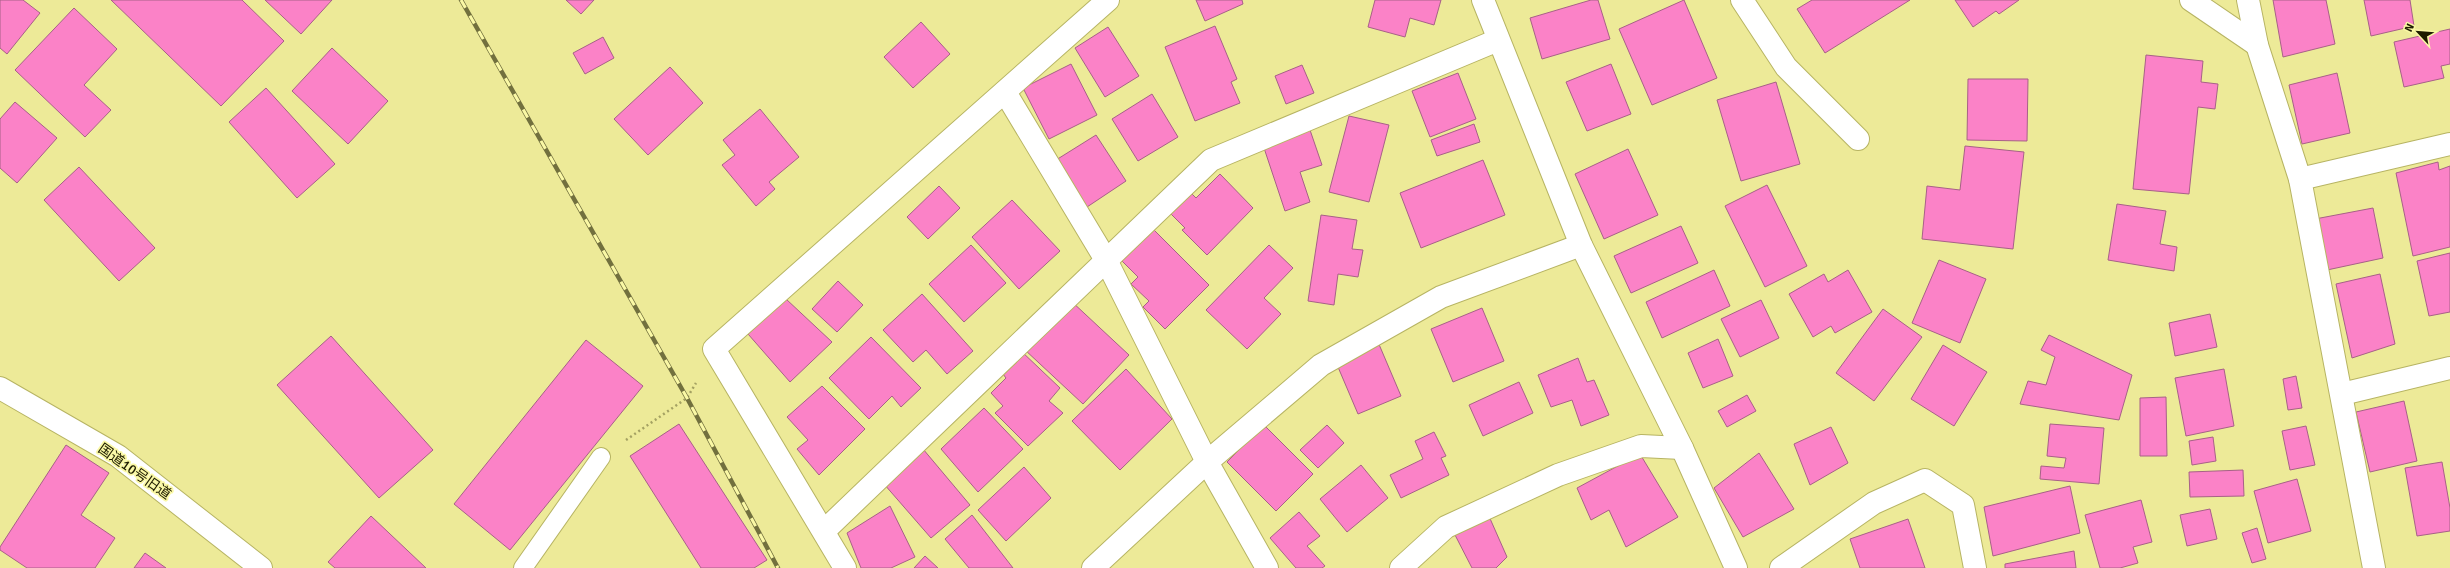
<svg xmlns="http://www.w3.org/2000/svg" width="2450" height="568" font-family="Signika,'Noto Sans JP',sans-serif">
<rect width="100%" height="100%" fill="#edea98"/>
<!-- building -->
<g fill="#fb82c7" stroke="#a76187">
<path d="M0 0H23L40 13 7 54 0 48Z"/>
<path d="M111 0H242L284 41 221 106Z"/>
<path d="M265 0H332L301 34Z"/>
<path d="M566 0H594L581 14Z"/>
<path d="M1196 0H1242L1243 4 1205 21Z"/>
<path d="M1375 0H1441L1434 25 1410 18 1405 37 1368 27Z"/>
<path d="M1591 0H1598L1610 39 1542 59 1530 18Z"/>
<path d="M1684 0 1717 78 1652 105 1619 29Z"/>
<path d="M1812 0H1910L1825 53 1797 9Z"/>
<path d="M1955 0H2019L1999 14 1996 11 1973 27Z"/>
<path d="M2273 0H2326L2335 44 2283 57Z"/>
<path d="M2364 0H2410L2414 26 2371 36Z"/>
<path d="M74 8 117 49 84 85 111 110 85 137 15 70Z"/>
<path d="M921 22 950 54 913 88 884 57Z"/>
<path d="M1215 26 1237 79 1231 82 1240 103 1195 121 1165 47Z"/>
<path d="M1108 27 1139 76 1105 97 1075 48Z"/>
<path d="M2450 29V64L2441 66 2444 78 2404 87 2394 42Z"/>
<path d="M603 37 614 58 585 74 573 53Z"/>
<path d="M332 48 388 101 348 144 292 91Z"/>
<path d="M2146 55 2203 61 2201 82 2218 84 2215 109 2198 107 2189 194 2133 189Z"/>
<path d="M1071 64 1097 115 1049 139 1023 88Z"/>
<path d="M1611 64 1631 114 1587 131 1566 82Z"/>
<path d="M1302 65 1314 93 1286 104 1275 76Z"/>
<path d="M670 67 703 103 648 155 614 119Z"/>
<path d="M1458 73 1476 119 1430 137 1412 91Z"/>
<path d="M2337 73 2350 133 2302 144 2289 85Z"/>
<path d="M1968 79H2028L2027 141 1967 140Z"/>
<path d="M1776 82 1800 164 1741 181 1717 100Z"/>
<path d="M266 88 335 164 297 198 229 122Z"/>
<path d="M1152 94 1178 137 1138 161 1112 119Z"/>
<path d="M15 102 57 138 17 183 0 168V119Z"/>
<path d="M760 109 799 157 769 182 775 189 756 206 722 165 735 155 723 140Z"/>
<path d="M1349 116 1389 125 1369 202 1329 192Z"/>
<path d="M1474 124 1480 142 1437 156 1431 140Z"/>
<path d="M1310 130 1322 165 1300 172 1310 202 1285 211 1263 145Z"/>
<path d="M1096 135 1126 181 1087 207 1056 160Z"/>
<path d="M1965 146 2024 152 2013 249 1922 239 1927 186 1960 190Z"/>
<path d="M1628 149 1658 215 1604 239 1575 174Z"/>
<path d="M1483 160 1505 215 1421 248 1400 193Z"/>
<path d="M2438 162 2439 170 2450 166V247L2413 256 2396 173Z"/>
<path d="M79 167 155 248 119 281 44 200Z"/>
<path d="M1220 174 1253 208 1207 255 1182 230 1185 228 1170 213 1191 193 1196 198Z"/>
<path d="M1767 185 1807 266 1765 287 1725 206Z"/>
<path d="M939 186 960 208 928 239 907 217Z"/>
<path d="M1012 200 1060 251 1019 289 972 237Z"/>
<path d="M2117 204 2166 211 2160 244 2177 247 2174 271 2108 260Z"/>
<path d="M2373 208 2383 258 2327 270 2315 219Z"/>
<path d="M1321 215 1357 220 1352 249 1363 250 1358 277 1338 274 1334 305 1308 301Z"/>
<path d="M1681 226 1698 263 1631 293 1614 256Z"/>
<path d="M1152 228 1209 285 1165 329 1143 307 1149 301 1131 284 1138 277 1121 260Z"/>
<path d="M971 245 1006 283 964 322 929 284Z"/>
<path d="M1269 245 1293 268 1264 298 1281 314 1247 349 1206 310Z"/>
<path d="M2450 253V312L2429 316 2417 261Z"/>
<path d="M1939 260 1986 279 1960 343 1912 323Z"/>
<path d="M1714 270 1730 306 1662 338 1646 302Z"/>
<path d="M1848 270 1872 312 1835 333 1831 326 1813 337 1789 294 1824 274 1828 282Z"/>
<path d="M2380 274 2395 344 2352 358 2336 284Z"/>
<path d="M838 281 863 305 837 332 812 309Z"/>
<path d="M922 294 973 351 947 374 926 350 913 362 883 330Z"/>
<path d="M786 299 832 342 790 382 748 334Z"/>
<path d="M1070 300 1129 355 1083 404 1024 349Z"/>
<path d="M1761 300 1779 338 1740 357 1721 319Z"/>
<path d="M1482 308 1504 361 1453 382 1431 329Z"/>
<path d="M1883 309 1922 337 1874 401 1836 373Z"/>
<path d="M2210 314 2217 347 2175 356 2169 323Z"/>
<path d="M2049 335 2132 375 2119 420 2020 404 2028 381 2046 385 2055 357 2041 350Z"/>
<path d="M331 336 433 450 379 498 277 385Z"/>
<path d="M871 337 921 388 901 407 892 396 869 419 829 378Z"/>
<path d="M1718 339 1733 376 1703 388 1688 353Z"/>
<path d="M586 340 643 386 510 550 454 504Z"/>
<path d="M1378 342 1401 396 1358 414 1335 360Z"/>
<path d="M1943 345 1987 372 1954 426 1911 399Z"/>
<path d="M1020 350 1060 388 1049 401 1063 413 1028 446 995 413 1003 406 991 393 1006 378 1000 370Z"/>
<path d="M1578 358 1587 382 1594 380 1609 415 1581 426 1572 400 1551 407 1538 375Z"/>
<path d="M1126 369 1172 419 1120 470 1072 421Z"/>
<path d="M2224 369 2234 426 2186 436 2175 378Z"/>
<path d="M2296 376 2302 408 2288 410 2283 379Z"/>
<path d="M1519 382 1533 413 1483 436 1469 405Z"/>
<path d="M822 386 865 429 819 475 797 449 808 440 787 417Z"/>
<path d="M1747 395 1756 411 1727 427 1718 411Z"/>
<path d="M2166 397 2167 456H2140V398Z"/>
<path d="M2404 401 2417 461 2370 472 2356 412Z"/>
<path d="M984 408 1023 449 978 492 941 449Z"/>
<path d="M679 424 767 560 754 568H701L630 456Z"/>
<path d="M2050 424 2104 428 2099 484 2040 479 2041 466 2064 468 2066 458 2047 456Z"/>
<path d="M1264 425 1313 474 1276 511 1227 462Z"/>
<path d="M1327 425 1344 443 1318 468 1300 450Z"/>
<path d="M2306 426 2315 465 2290 470 2282 431Z"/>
<path d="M1831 427 1848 463 1810 485 1794 444Z"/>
<path d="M1434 432 1446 456 1441 458 1449 475 1401 498 1390 475 1423 459 1415 441Z"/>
<path d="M2213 437 2216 461 2192 465 2189 441Z"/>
<path d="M66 445 109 473 81 515 115 538 95 568H27L0 550V547Z"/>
<path d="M923 449 970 505 931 538 884 484Z"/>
<path d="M1759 453 1794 509 1743 537 1714 488Z"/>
<path d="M1640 454 1678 517 1626 547 1609 510 1591 520 1577 488Z"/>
<path d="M2442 462 2450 508V531L2417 536 2405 468Z"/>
<path d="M1361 465 1388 498 1347 532 1320 499Z"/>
<path d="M1024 467 1051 498 1006 541 978 510Z"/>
<path d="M2243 470 2244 496 2190 497 2189 472Z"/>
<path d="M2297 479 2311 531 2268 543 2254 491Z"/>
<path d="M2070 486 2080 533 1993 556 1984 507Z"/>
<path d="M2141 500 2152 542 2133 547 2138 563 2120 568H2100L2085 515Z"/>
<path d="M890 506 915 557 891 568H861L847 533Z"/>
<path d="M2210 509 2217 539 2187 546 2180 515Z"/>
<path d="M1299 512 1320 536 1307 546 1325 566 1322 568H1296L1270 538Z"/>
<path d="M1488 514 1507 557 1496 568H1472L1454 533Z"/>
<path d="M972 515 1013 568H969L945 539Z"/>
<path d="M371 516 426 568H335L328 562Z"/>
<path d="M1908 519 1925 568H1860L1850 539Z"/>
<path d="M2257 528 2266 559 2252 563 2242 533Z"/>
<path d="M2074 551 2076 568H2005V564Z"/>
<path d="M145 553 166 568H134Z"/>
<path d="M925 556 938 568H914Z"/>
</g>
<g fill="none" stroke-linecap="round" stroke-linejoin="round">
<defs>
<path id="lane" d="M523 568 601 457"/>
<g id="street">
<path d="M1483 0 1581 245 1682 448 1736 568"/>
<path d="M1742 0 1786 67 1858 139"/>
<path d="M2191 0 2257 45"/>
<path d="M2248 0 2257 45 2300 179 2374 568"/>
<path d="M1005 92 1106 260 1207 462 1267 568"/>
<path d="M2300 179 2450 144"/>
<path d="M2342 394 2450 368"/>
<path d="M824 531 1211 160 1498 40"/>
<path d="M845 568 714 349 1108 0"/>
<path d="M1093 568 1207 462 1321 365 1441 297 1581 245"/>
<path d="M1401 568 1446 527 1558 475 1641 446 1682 448"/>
<path d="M1781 568 1874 503 1925 480 1963 505 1975 568"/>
</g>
<path id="secondary" d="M0 388 118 456 261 568"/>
</defs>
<!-- lane casing -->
<use href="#lane" stroke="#b7b463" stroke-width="20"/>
<!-- street casing -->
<use href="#street" stroke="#b7b463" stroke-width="24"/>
<!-- secondary casing -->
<use href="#secondary" stroke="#b7b463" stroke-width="24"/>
<!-- path -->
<path stroke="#a4a162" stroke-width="2.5" stroke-dasharray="2 3" stroke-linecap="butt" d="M626 440 687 398 696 383"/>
<!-- lane -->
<use href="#lane" stroke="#fff" stroke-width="18"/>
<!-- street -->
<use href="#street" stroke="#fff" stroke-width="22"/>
<!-- secondary -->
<use href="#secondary" stroke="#fff" stroke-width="22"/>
<defs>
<path id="rail" d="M461 0 687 398 778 568"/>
</defs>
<!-- rail casing -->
<use href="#rail" stroke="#72703e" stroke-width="4.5"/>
<!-- rail -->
<use href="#rail" stroke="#faf8a5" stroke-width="3" stroke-dasharray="9" stroke-linecap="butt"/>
</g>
<g text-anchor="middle" stroke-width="3.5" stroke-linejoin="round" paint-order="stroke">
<!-- street labels -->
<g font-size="14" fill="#1e1c00" stroke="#faf8a5">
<text transform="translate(135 471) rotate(35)" y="5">国道10号旧道</text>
</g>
</g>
<!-- north arrow -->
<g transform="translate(2418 32) rotate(296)" stroke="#faf8a5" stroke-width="3" paint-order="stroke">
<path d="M0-3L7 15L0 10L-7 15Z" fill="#1e1c00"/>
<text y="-6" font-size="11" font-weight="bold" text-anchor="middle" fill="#1e1c00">N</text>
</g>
</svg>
